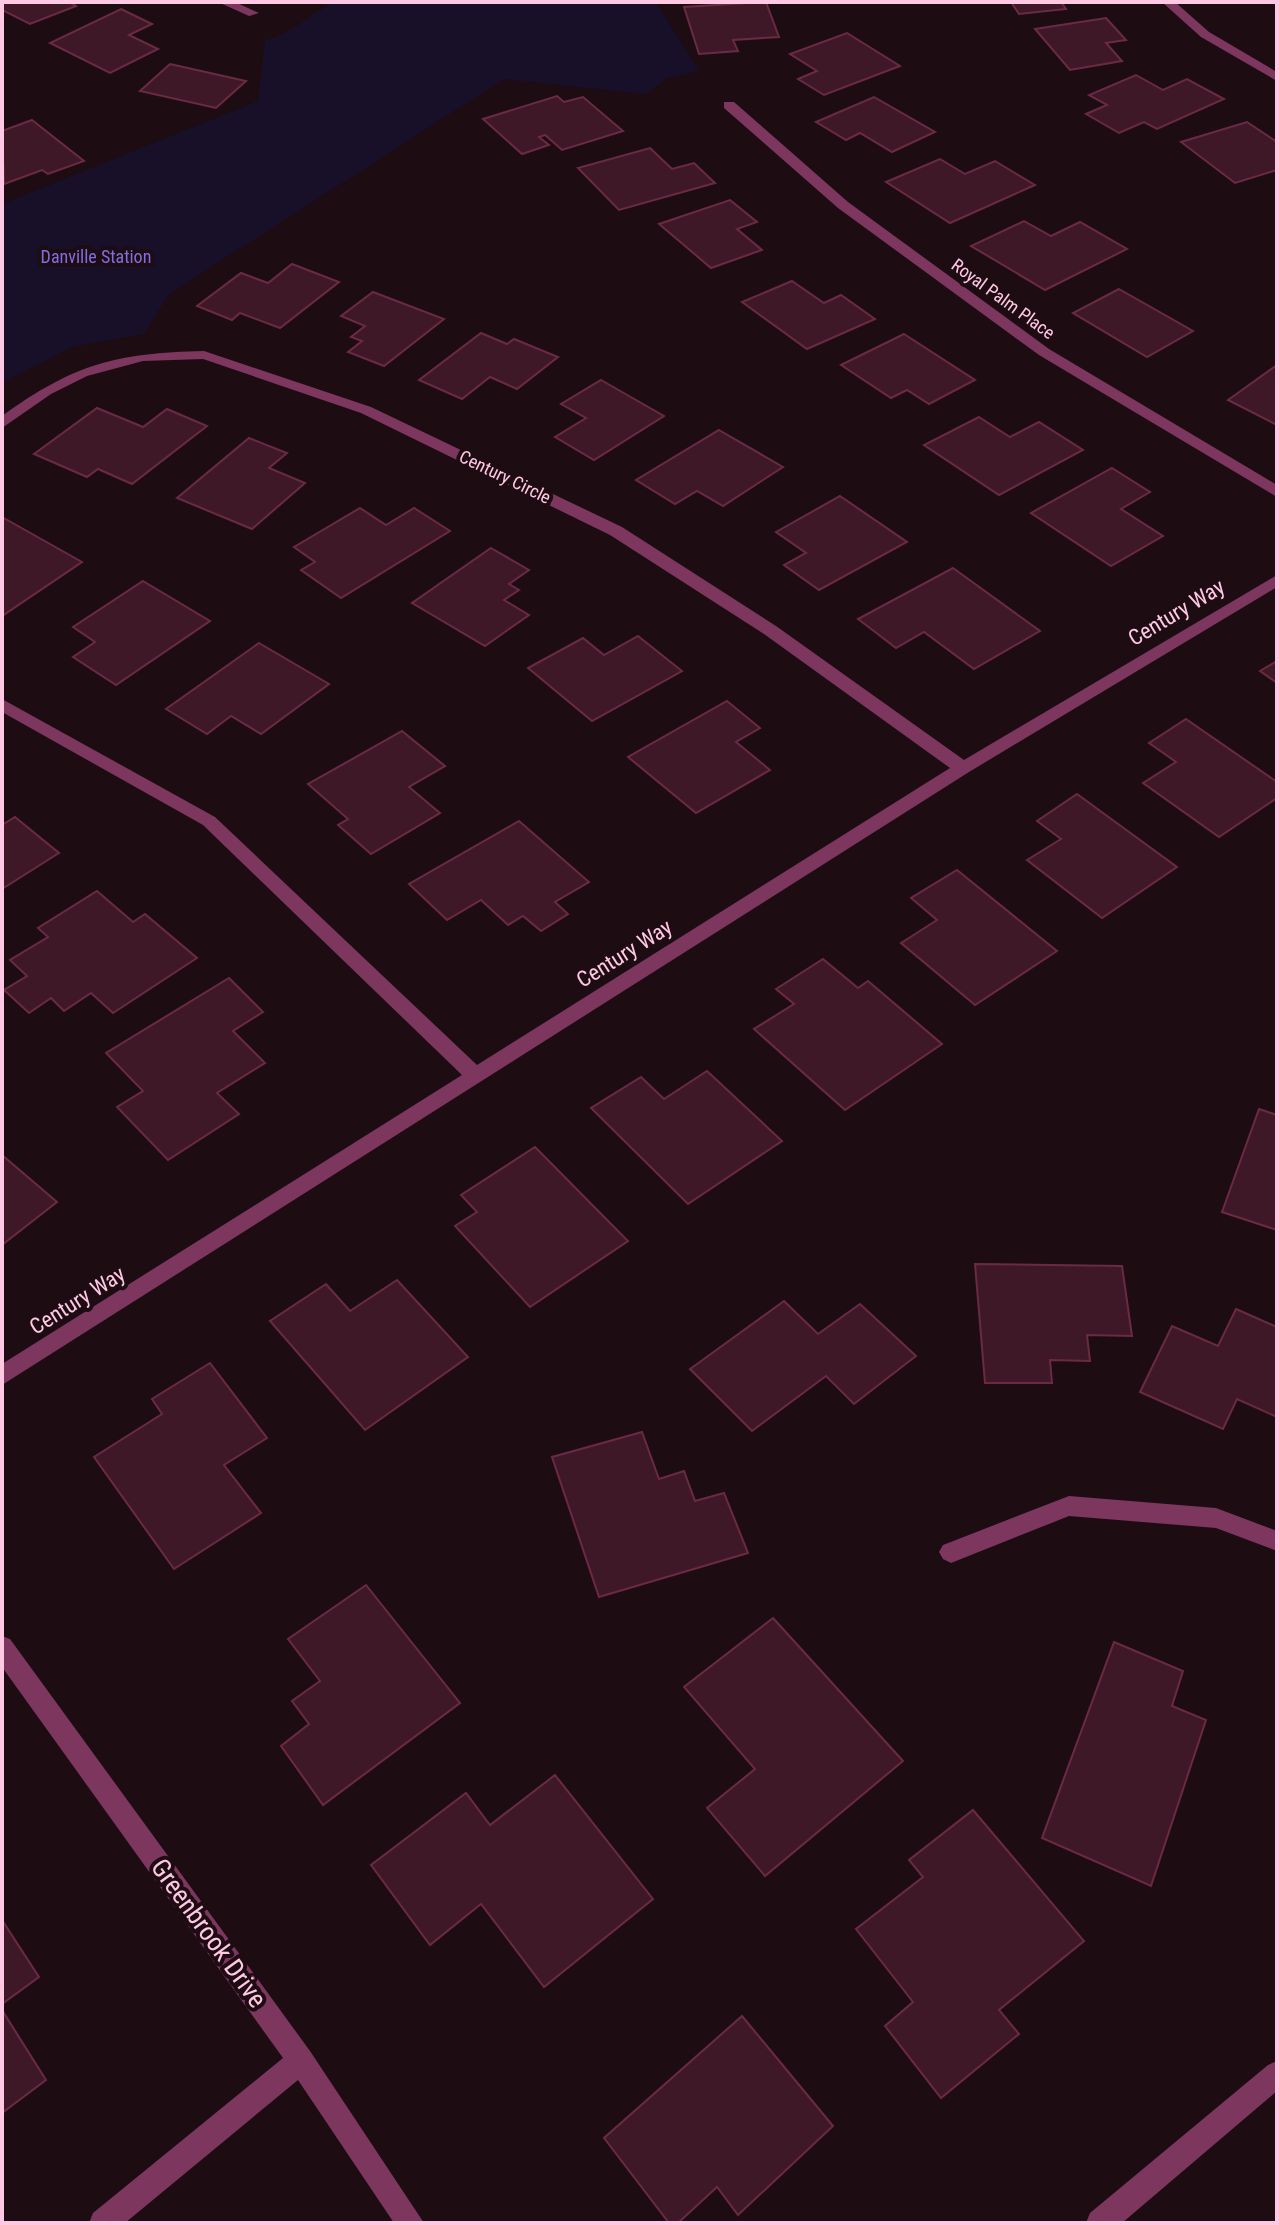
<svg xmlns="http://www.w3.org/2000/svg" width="1279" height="2225" font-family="'Roboto Condensed',sans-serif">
<rect width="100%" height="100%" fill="#1e0c13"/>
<!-- green -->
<path fill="#180f28" d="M334 2H656L699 71 667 78 646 94 504 79 169 294 144 334 72 347 2 383V204L258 101 265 40C293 34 309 14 334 2Z"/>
<!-- building -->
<g fill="#3f1827" stroke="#6b2a44" stroke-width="2">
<path d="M2 2H69L76 6 30 24 2 10Z"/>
<path d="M766 2 779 37 733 40 738 51 699 54 684 7Z"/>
<path d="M1011 2H1061L1066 9 1019 14Z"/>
<path d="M121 9 152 24 129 35 158 49 110 73 50 43Z"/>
<path d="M1106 18 1126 40 1106 43 1122 61 1070 70 1035 29Z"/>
<path d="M847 33 900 66 824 95 798 79 817 71 790 54Z"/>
<path d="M170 64 246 81 216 108 140 91Z"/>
<path d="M1136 75 1163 90 1187 79 1224 99 1157 129 1144 122 1119 133 1086 114 1107 105 1089 95Z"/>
<path d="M557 96 564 102 583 97 623 131 562 150 545 135 539 137 549 145 522 154 483 119Z"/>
<path d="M874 97 935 132 892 152 860 133 846 140 816 122Z"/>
<path d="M32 120 84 161 48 174 42 170 4 184 2 131Z"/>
<path d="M1247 122 1277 142V170L1235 183 1181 142Z"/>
<path d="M650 148 672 169 694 163 715 183 619 210 578 168Z"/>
<path d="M940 159 965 174 995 161 1035 185 950 223 886 182Z"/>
<path d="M730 200 757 222 737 229 762 250 711 268 659 224Z"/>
<path d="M1024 221 1051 236 1080 222 1127 249 1045 290 971 246Z"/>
<path d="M292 264 339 282 280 328 240 313 232 320 197 306 241 273 268 283Z"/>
<path d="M792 281 824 303 841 295 875 319 807 349 742 302Z"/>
<path d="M1119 289 1193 331 1147 357 1073 313Z"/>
<path d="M373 292 444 319 384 366 348 352 362 341 351 337 365 326 341 316Z"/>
<path d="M481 333 507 344 514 339 558 357 517 389 490 377 462 399 419 380Z"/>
<path d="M904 334 975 380 929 404 907 390 891 398 841 365Z"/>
<path d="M1277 365V425L1228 400Z"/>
<path d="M601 380 664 416 594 460 555 437 586 418 561 404Z"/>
<path d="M97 408 143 427 167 409 207 426 132 484 98 469 87 477 34 454Z"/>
<path d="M979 417 1010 437 1039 422 1083 450 999 495 924 445Z"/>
<path d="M719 430 783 467 723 506 697 491 675 504 636 480Z"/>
<path d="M249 438 287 453 269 468 305 483 252 529 177 498Z"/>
<path d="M1112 468 1150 492 1121 509 1163 536 1111 566 1031 513Z"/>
<path d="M840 496 907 542 819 590 784 565 806 553 776 532Z"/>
<path d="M360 508 386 525 414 508 450 531 341 598 301 570 315 562 294 547Z"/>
<path d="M2 517 82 562 2 616Z"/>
<path d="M491 548 529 570 509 584 519 590 504 600 529 615 485 646 412 603Z"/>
<path d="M953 568 1040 631 974 669 924 632 896 648 858 619Z"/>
<path d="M143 581 210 621 116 685 73 657 95 642 73 627Z"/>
<path d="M638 636 682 671 592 721 528 668 583 638 604 655Z"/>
<path d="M259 643 329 684 261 734 231 716 207 734 166 709Z"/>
<path d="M1277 661V683L1260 671Z"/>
<path d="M727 701 760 728 736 742 770 770 696 813 628 757Z"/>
<path d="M1186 719 1277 782V798L1219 837 1143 783 1176 762 1149 743Z"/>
<path d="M402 731 445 766 409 787 440 813 371 854 338 825 348 819 308 784Z"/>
<path d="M1077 794 1177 867 1102 918 1027 860 1061 839 1037 821Z"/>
<path d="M15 817 59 853 2 889V825Z"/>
<path d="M519 821 589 882 555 902 568 914 541 931 523 916 508 925 481 900 447 920 409 884Z"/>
<path d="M957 870 1057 951 975 1005 901 943 937 920 911 898Z"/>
<path d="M97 891 133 922 145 914 197 958 113 1013 91 993 64 1011 51 998 29 1013 4 990 27 976 10 960 48 937 38 928Z"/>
<path d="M823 959 858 988 868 981 942 1044 845 1110 754 1029 794 1004 776 989Z"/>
<path d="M229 978 263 1012 233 1031 265 1063 217 1093 239 1114 168 1160 117 1107 143 1091 106 1053Z"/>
<path d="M707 1071 782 1141 688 1204 591 1108 641 1077 664 1099Z"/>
<path d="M1259 1109 1277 1115V1230L1222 1212Z"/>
<path d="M535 1147 628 1241 530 1307 455 1226 477 1212 461 1195Z"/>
<path d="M2 1155 57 1202 2 1245Z"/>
<path d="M975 1264 1122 1266 1132 1336 1087 1335 1090 1361 1050 1360 1052 1383H985Z"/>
<path d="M397 1280 468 1357 365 1430 270 1321 326 1284 350 1311Z"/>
<path d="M784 1301 818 1334 860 1304 916 1356 854 1404 826 1376 752 1431 690 1369Z"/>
<path d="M1236 1309 1277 1327V1417L1237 1399 1223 1429 1140 1392 1172 1326 1218 1346Z"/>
<path d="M210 1363 267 1438 224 1465 261 1513 174 1569 94 1457 162 1414 152 1399Z"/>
<path d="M642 1432 659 1479 684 1471 695 1501 724 1493 748 1553 599 1597 552 1457Z"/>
<path d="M366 1585 460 1703 323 1805 281 1746 309 1724 292 1701 320 1681 288 1639Z"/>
<path d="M773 1618 903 1761 765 1876 707 1808 755 1769 684 1687Z"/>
<path d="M1114 1642 1183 1671 1172 1706 1206 1720 1151 1886 1042 1838Z"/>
<path d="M555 1775 653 1899 544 1987 481 1904 430 1945 371 1865 466 1793 490 1825Z"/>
<path d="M973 1810 1084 1941 999 2010 1019 2034 941 2098 885 2026 913 2002 856 1929 923 1877 909 1860Z"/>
<path d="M2 1920 39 1977 2 2004Z"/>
<path d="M2 2010 46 2080 2 2113Z"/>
<path d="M742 2016 833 2126 738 2215 717 2187 678 2223H669L604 2138Z"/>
</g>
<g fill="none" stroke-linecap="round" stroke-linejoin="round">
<!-- minor -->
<g fill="#7d365e" fill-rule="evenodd">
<path d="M218 2H235L259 13 249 16Z"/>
<path d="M1162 2H1175L1209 32 1277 72V81L1201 37Z"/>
<path d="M724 102H734L848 202 1049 349 1277 485V497L1039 355 838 208 724 108Z"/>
<path d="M204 351 371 407 622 527 776 626 964 760 1277 575V587L969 772 2 1385V1364L462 1075 203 825 2 712V699L215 817 477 1065 950 768 764 634 610 535 361 413 203 359 143 361 87 376 51 394 2 428V416C74 364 116 353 204 351Z"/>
<path d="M1069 1496 1216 1508 1277 1531V1551L1216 1528 1069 1516 951 1563 943 1559 939 1552 943 1545Z"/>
<path d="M2 1636 10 1639 310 2051 424 2223H394L298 2080 125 2223H89L93 2213 283 2058 2 1667Z"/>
<path d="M1277 2061V2091L1122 2223H1086L1090 2213 1268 2065Z"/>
</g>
</g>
<g text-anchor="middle" stroke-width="8" stroke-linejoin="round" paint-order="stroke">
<!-- far-park labels -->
<g font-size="18" fill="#806ee4" stroke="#1e0c13">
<text x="96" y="263">Danville Station</text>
</g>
<!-- far-street labels -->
<g font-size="18" fill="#ffc8e3" stroke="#1e0c13">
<text transform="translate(1003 299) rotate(36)" y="6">Royal Palm Place</text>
<text transform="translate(505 477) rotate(26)" y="6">Century Circle</text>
</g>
<!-- street labels -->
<g font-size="22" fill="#ffc8e3" stroke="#1e0c13">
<text transform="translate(1176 612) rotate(-31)" y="8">Century Way</text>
<text transform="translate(624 953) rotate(-32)" y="8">Century Way</text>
<text transform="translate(77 1300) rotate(-32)" y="8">Century Way</text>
</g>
<!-- near-street labels -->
<g font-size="26" fill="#ffc8e3" stroke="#1e0c13">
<text transform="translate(209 1933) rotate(54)" y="9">Greenbrook Drive</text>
</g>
</g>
<!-- border -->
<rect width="1279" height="2225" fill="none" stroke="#ffc8e3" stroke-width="8"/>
</svg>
